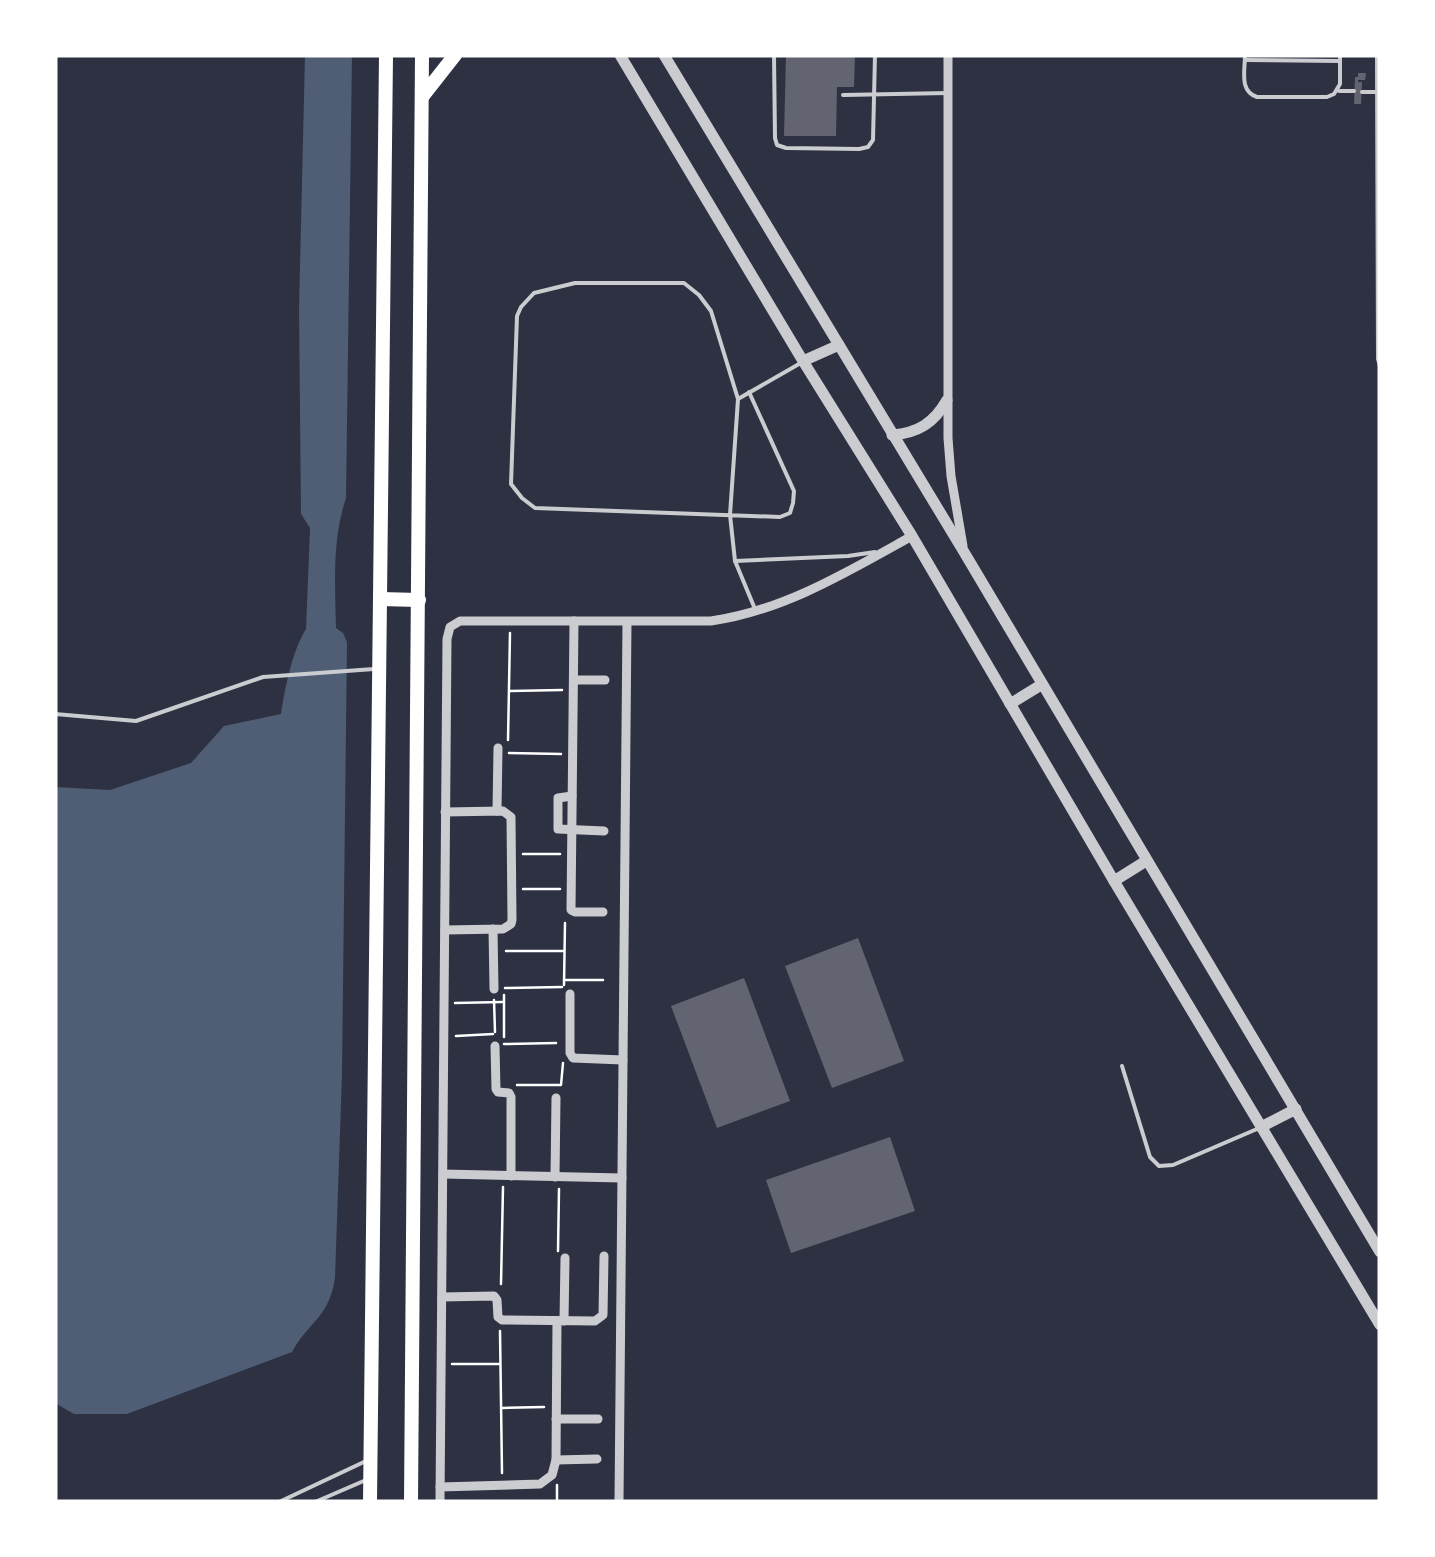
<svg xmlns="http://www.w3.org/2000/svg" width="1435" height="1557" font-family="'Source Sans 3',sans-serif">
<rect width="100%" height="100%" fill="#2d3142"/>
<!-- water -->
<path fill="#4f5d75" d="M305 55H352L346 498C332 540 335 584 336 628L343 633 347 642 342 1074 335 1278C329 1318 309 1321 292 1352L127 1414H74L55 1403V787L110 790 191 763 224 726 281 714C285 688 292 651 306 629L310 528 301 514 299 309Z"/>
<!-- building -->
<g fill="#626471">
<path d="M786 55H855L854 87H837L836 136H784Z"/>
<path d="M1358 73H1366L1365 80H1358V82H1362L1361 104H1354L1355 77H1358Z"/>
<path d="M858 938 904 1061 832 1088 785 966Z"/>
<path d="M744 978 790 1101 717 1128 671 1006Z"/>
<path d="M890 1137 915 1211 791 1253 766 1180Z"/>
</g>
<g fill="none" stroke-linecap="round" stroke-linejoin="round">
<!-- path -->
<g stroke="#fff" stroke-width="2.5">
<path d="M510 691 562 690"/>
<path d="M508 740 510 633"/>
<path d="M509 753 561 754"/>
<path d="M523 854H560"/>
<path d="M523 889H560"/>
<path d="M506 951H563"/>
<path d="M564 980H603"/>
<path d="M564 985 565 923"/>
<path d="M505 988 562 987"/>
<path d="M504 995V1037"/>
<path d="M494 1000 495 1032"/>
<path d="M455 1003 502 1002"/>
<path d="M456 1036 493 1034"/>
<path d="M504 1044 556 1043"/>
<path d="M517 1085H561L563 1063"/>
<path d="M558 1251 559 1189"/>
<path d="M501 1284 503 1187"/>
<path d="M500 1331 502 1473"/>
<path d="M452 1364H499"/>
<path d="M502 1408 544 1407"/>
<path d="M557 1485V1502"/>
</g>
<!-- service -->
<g stroke="#caccd0" stroke-width="4">
<path d="M774 55 775 138 777 145 786 148 859 149 868 147 873 140 875 55"/>
<path d="M1245 55C1245 71 1239 91 1257 97H1327L1334 94 1340 84V55"/>
<path d="M1377 55 1378 359 1380 366"/>
<path d="M1245 60 1340 61"/>
<path d="M1339 91H1354"/>
<path d="M1362 92H1380"/>
<path d="M843 95 948 93"/>
<path d="M749 392 794 491 793 503 790 513 780 517 535 508 522 498 511 484 517 316 521 307 534 293 575 283H684L699 295 711 311 738 399 730 515 735 561 755 609"/>
<path d="M738 399 799 364"/>
<path d="M735 561 848 556 875 552"/>
<path d="M55 714 136 721 263 677 374 669"/>
<path d="M1122 1066 1150 1157 1159 1166 1173 1165 1257 1129"/>
<path d="M279 1502 366 1461"/>
<path d="M315 1502 366 1480"/>
</g>
<!-- minor -->
<g stroke="#caccd0" stroke-width="9">
<path d="M948 55V438L951 476 963 546"/>
<path d="M574 621 571 910 575 912H603"/>
<path d="M574 680H605"/>
<path d="M572 796 558 798V829L604 831"/>
<path d="M497 811 498 748"/>
<path d="M493 929 494 989"/>
<path d="M445 930 503 929 511 924 512 920 511 817 503 811 445 812"/>
<path d="M570 994V1053L573 1058 623 1060"/>
<path d="M495 1046 496 1089 498 1092 509 1093 511 1097V1176"/>
<path d="M443 1174 622 1178"/>
<path d="M555 1177 556 1098"/>
<path d="M442 1297 494 1296 497 1300 498 1317 502 1320 595 1321 603 1315 604 1256"/>
<path d="M564 1321 565 1258"/>
<path d="M556 1419H598"/>
<path d="M556 1460 597 1459"/>
<path d="M440 1487 540 1484 552 1475 556 1460 557 1321"/>
<path d="M440 1502 447 639 450 627 460 621H711C783 611 849 571 912 536"/>
<path d="M619 1502 627 622"/>
</g>
<!-- tertiary -->
<g stroke="#caccd0" stroke-width="11">
<path d="M620 55 803 361 912 536 1114 881 1380 1325"/>
<path d="M664 55 964 552 1380 1252"/>
<path d="M803 361 839 345"/>
<path d="M892 435C918 433 934 423 947 400"/>
<path d="M1010 704 1041 685"/>
<path d="M1114 881 1146 861"/>
<path d="M1261 1127 1296 1109"/>
</g>
<!-- trunk -->
<g stroke="#fff" stroke-width="14">
<path d="M422 97 455 55"/>
<path d="M380 599 419 600"/>
<path d="M370 1502 386 55"/>
<path d="M411 1502 422 55"/>
</g>
</g>
<!-- border -->
<rect width="1435" height="1557" fill="none" stroke="#ffffff" stroke-width="115"/>
</svg>
